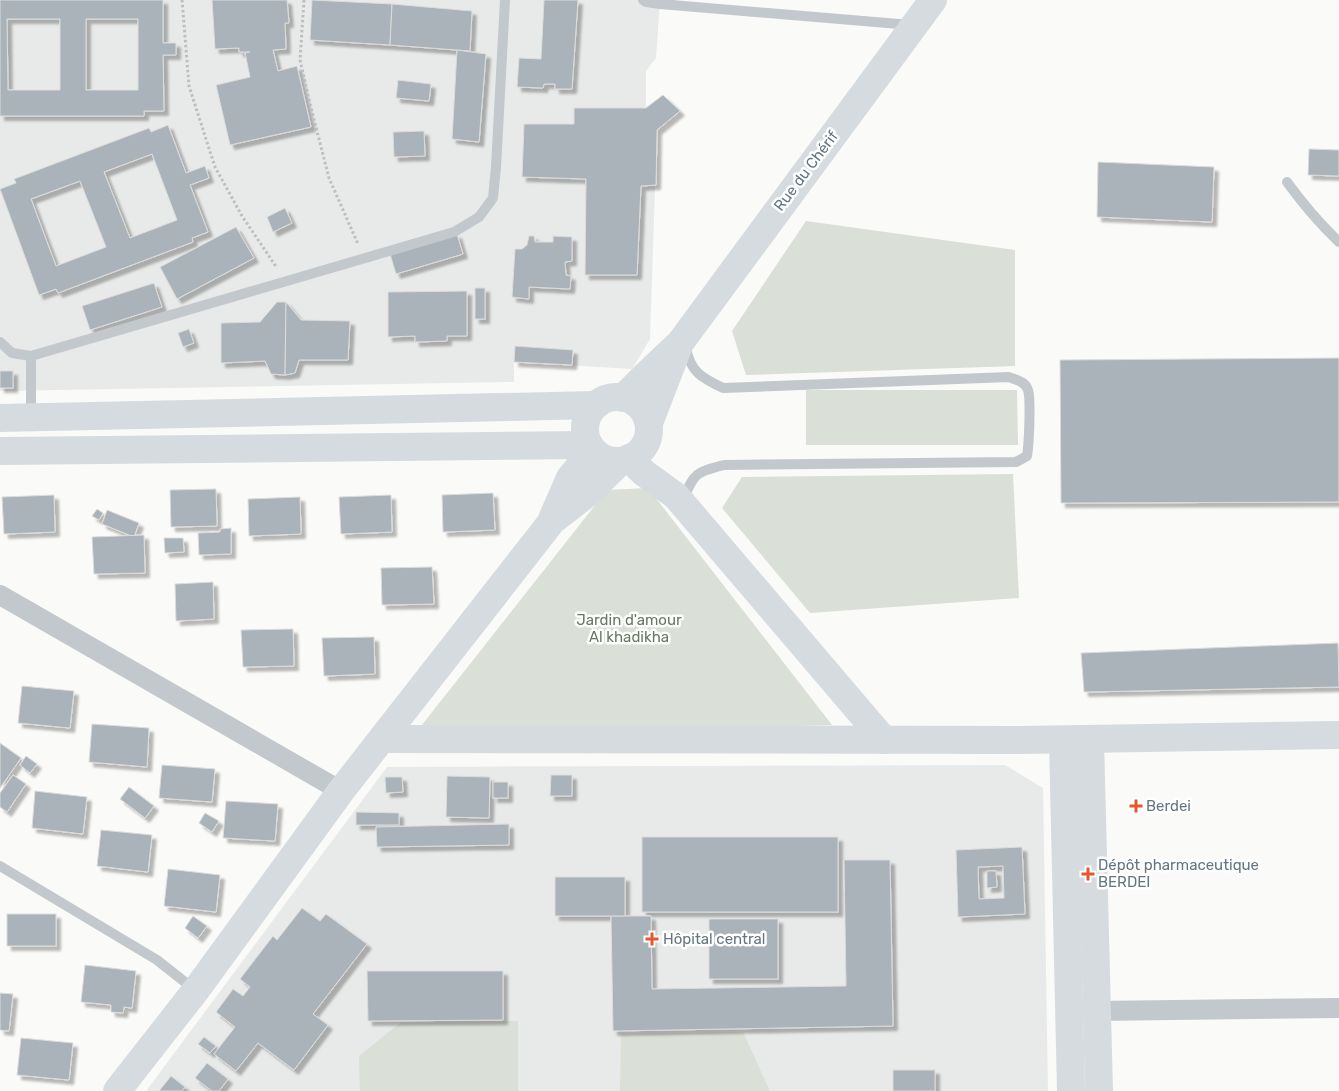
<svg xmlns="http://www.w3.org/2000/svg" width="1339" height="1091" font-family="Rubik,sans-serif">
<defs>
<filter id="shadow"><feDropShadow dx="4.5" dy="4.5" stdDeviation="1" flood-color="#0004"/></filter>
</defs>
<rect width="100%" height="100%" fill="#fafaf8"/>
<!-- built -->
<g fill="#e8e9e9">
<path d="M0 0H660L656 58 646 71V107L663 95 680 111 657 130 650 339 632 369 514 362V382L0 391Z"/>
<path d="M1005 765 1043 788 1048 1091H146L387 767Z"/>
</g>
<!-- green -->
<g fill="#dadfd7">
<path d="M806 221 1015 250V366L746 375 732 331Z"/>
<path d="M806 390H1017L1018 445H806Z"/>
<path d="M1013 474 1019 598 810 613 722 508 742 477Z"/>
<path d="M648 488 832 725 414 735 607 490Z"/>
<path d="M518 1021V1091H360L359 1056 401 1022Z"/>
<path d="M743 1032 770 1091H620L621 1034Z"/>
</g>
<!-- building -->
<g fill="#aab3b9" stroke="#dcdcda" fill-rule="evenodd" filter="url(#shadow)">
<path d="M0 0H163V43H176V55H163L164 111H144V116H0ZM7 19H60V90H8ZM86 19H138V90H86Z"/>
<path d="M212 0H287L289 23H285L286 49 273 50 278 71 297 66 311 127 230 145 216 85 250 77 245 53 250 52H239V48L215 49Z"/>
<path d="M312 0 392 4 390 45 310 40Z"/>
<path d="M544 0H578L572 89H555V84H544L543 88 517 87 519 58 541 59Z"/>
<path d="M392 4 472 11 470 51 390 45Z"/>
<path d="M457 50 486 54 479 142 452 139Z"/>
<path d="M398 80 431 84 429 101 396 98Z"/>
<path d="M663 95 680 111 657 130 656 185 641 186 637 275H585L586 179 522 177 524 124H574V108H646Z"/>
<path d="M168 125 186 173 205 166 209 178 190 185 208 232 192 238 193 242 58 293 56 289 39 295 0 189 16 183 14 179 149 128 151 132ZM152 154 177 220 130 238 104 172ZM80 181 106 247 56 266 31 199Z"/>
<path d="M424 131 425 156 394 157 393 132Z"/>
<path d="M1309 149 1339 150V176L1308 175Z"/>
<path d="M1098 162 1214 167 1212 222 1097 217Z"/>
<path d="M285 208 292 223 273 232 267 217Z"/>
<path d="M236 227 254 258 177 299 160 267Z"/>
<path d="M457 234 463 254 396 274 390 254Z"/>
<path d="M529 236H534L535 242H553V236L572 237V261L565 262 566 275 571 276 570 289 529 287V299L512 297 515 249H522L527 245Z"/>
<path d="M154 283 162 307 90 330 82 306Z"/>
<rect x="475" y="288" width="10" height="31"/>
<path d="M467 291V336H447V341L415 342V336L388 337V292Z"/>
<path d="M277 302H286L285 375 271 374 265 361 221 363V323L260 322Z"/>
<path d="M286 302 301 320 350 321 348 360H299L295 373 285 375Z"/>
<path d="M189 329 194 343 183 347 178 333Z"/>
<path d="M515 346 573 350 572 365 514 362Z"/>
<path d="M1339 358V502L1061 503 1060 360Z"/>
<rect x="0" y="371" width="13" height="17"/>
<path d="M216 489 217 526 171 527 170 490Z"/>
<path d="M493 493 495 530 443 532 442 495Z"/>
<path d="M54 495 55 532 4 534 2 497Z"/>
<path d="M391 495 392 532 341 534 339 497Z"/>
<path d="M300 497 301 534 249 536 248 499Z"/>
<path d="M97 509 103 513 99 520 92 516Z"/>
<path d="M107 510 139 523 134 537 102 524Z"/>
<path d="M231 528V554L199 555 198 533 220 532V529Z"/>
<path d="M144 535 145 573 94 574 92 537Z"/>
<path d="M164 538H183L184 552 165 553Z"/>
<path d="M432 567 434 604 382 605 381 568Z"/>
<path d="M213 582 214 619 176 621 175 584Z"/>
<path d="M293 629 294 666 243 667 241 630Z"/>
<path d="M374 637 375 674 324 676 322 638Z"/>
<path d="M1338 643 1339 687 1084 692 1081 653Z"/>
<path d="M22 686 74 691 70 728 18 723Z"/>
<path d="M92 724 149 728 147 767 89 762Z"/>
<path d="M0 743 21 758 0 788Z"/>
<path d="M26 756 37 764 30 773 20 765Z"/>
<path d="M162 765 215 769 212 802 159 798Z"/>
<path d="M13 775 26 784 7 812 0 807V793Z"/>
<path d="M551 775H572V796H550Z"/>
<path d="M447 776 490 777 489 818 446 817Z"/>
<path d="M385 777H402L403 792 386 793Z"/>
<rect x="493" y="782" width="15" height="16"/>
<path d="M129 787 154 806 145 818 120 799Z"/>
<path d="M35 791 87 797 83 834 32 828Z"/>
<path d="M226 801 278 804 275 841 223 838Z"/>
<path d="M356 812 399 813V825H356Z"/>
<path d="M205 813 219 821 212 832 199 823Z"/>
<path d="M509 824V845L377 847 376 827Z"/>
<path d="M101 830 152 835 148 872 97 866Z"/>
<rect x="642" y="837" width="196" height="75"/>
<path d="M1022 847 1025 914 958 917 956 850ZM1003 866 1004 898 979 899 978 867Z"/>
<path d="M844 860H890L893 1026 613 1031 611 916H651L652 989 846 986Z"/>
<path d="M168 869 220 875 216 912 164 906Z"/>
<path d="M987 871H996L997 887 987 888Z"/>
<rect x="555" y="877" width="70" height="39"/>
<path d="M302 908 320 921 326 914 367 944 313 1014 328 1025 294 1070 258 1043 236 1071 214 1054 235 1027 216 1012 233 989 243 996 250 987 240 979 273 936 277 940Z"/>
<rect x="7" y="914" width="49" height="32"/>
<path d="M193 916 207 926 198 938 185 928Z"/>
<rect x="709" y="919" width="69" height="60"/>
<path d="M85 965 136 971 132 1008 124 1007 123 1013 111 1012V1005L81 1002Z"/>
<path d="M367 971H503V1020L368 1021Z"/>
<path d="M0 993 13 994 9 1031 0 1030Z"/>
<path d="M204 1037 216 1046 210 1053 198 1044Z"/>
<path d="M21 1038 73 1043 69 1080 17 1075Z"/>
<path d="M207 1063 228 1079 219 1091H212L195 1078Z"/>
<rect x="893" y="1070" width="42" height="21"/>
<path d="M171 1076 185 1087 182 1091H159Z"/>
</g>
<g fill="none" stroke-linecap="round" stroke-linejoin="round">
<!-- path -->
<g stroke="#bbbfc2" stroke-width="3" stroke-dasharray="2.5 2.5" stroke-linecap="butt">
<path d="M182 0 189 86 215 167 242 216 277 268"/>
<path d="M304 0 300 60 310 104 329 178 358 244"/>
</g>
<!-- lane -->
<g stroke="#c3c8cc" stroke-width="10">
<path d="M643 0 646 2 660 4 911 25"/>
<path d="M1287 182C1303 204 1319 223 1339 242"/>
<path d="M0 342 12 353 31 356 454 232 479 217 493 198 496 167 505 0"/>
<path d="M31 417V356"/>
<path d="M683 500C694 473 696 472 724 465L1016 462 1027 456C1029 445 1031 399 1028 390 1025 381 1016 380 1009 377L723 388C702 378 690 372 686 347"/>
<path d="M0 866 157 960 195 990"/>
</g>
<!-- street -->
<g stroke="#c3c8cc" stroke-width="20">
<path d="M0 595 341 791"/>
<path d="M1096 1011 1339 1008"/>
</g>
<!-- secondary -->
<g stroke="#d6dbdf" stroke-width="28">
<circle cx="617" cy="429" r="32"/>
<path d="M623 398 644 377 680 343 933 0"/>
<path d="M0 418 596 405"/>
<path d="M649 423 678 348"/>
<path d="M0 451 589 445"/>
<path d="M629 458 644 473 676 496 884 740"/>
<path d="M552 519 570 478 593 450"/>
<path d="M383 739 1021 740 1339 735"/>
<path d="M1063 740 1071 1091"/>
<path d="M1090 740 1099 1091"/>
<path d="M117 1091 196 990 341 791 552 521 588 493 621 461"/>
</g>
</g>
<!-- markers -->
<g fill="#e4572e" stroke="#fff" stroke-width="2">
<path d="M1133.5 798.5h5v5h5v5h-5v5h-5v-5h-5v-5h5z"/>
<path d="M1085.5 866.5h5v5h5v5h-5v5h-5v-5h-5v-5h5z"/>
<path d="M649.5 931.5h5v5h5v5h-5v5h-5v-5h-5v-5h5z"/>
</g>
<g text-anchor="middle" stroke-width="5" stroke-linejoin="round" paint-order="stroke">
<!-- street labels -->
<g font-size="15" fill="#657683" stroke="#fff">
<text transform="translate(806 171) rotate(-53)" y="5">Rue du Chérif</text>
</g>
<!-- park labels -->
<g font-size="15" fill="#687a64" stroke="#fff">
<text x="629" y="625">Jardin d'amour<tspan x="629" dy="17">Al khadikha</tspan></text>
</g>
<!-- poi labels -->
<g font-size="15" fill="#657683" stroke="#fff" text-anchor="start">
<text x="1146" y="811">Berdei</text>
<text x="1098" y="870">Dépôt pharmaceutique<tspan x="1098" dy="17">BERDEI</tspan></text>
<text x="663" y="944">Hôpital central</text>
</g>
</g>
</svg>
